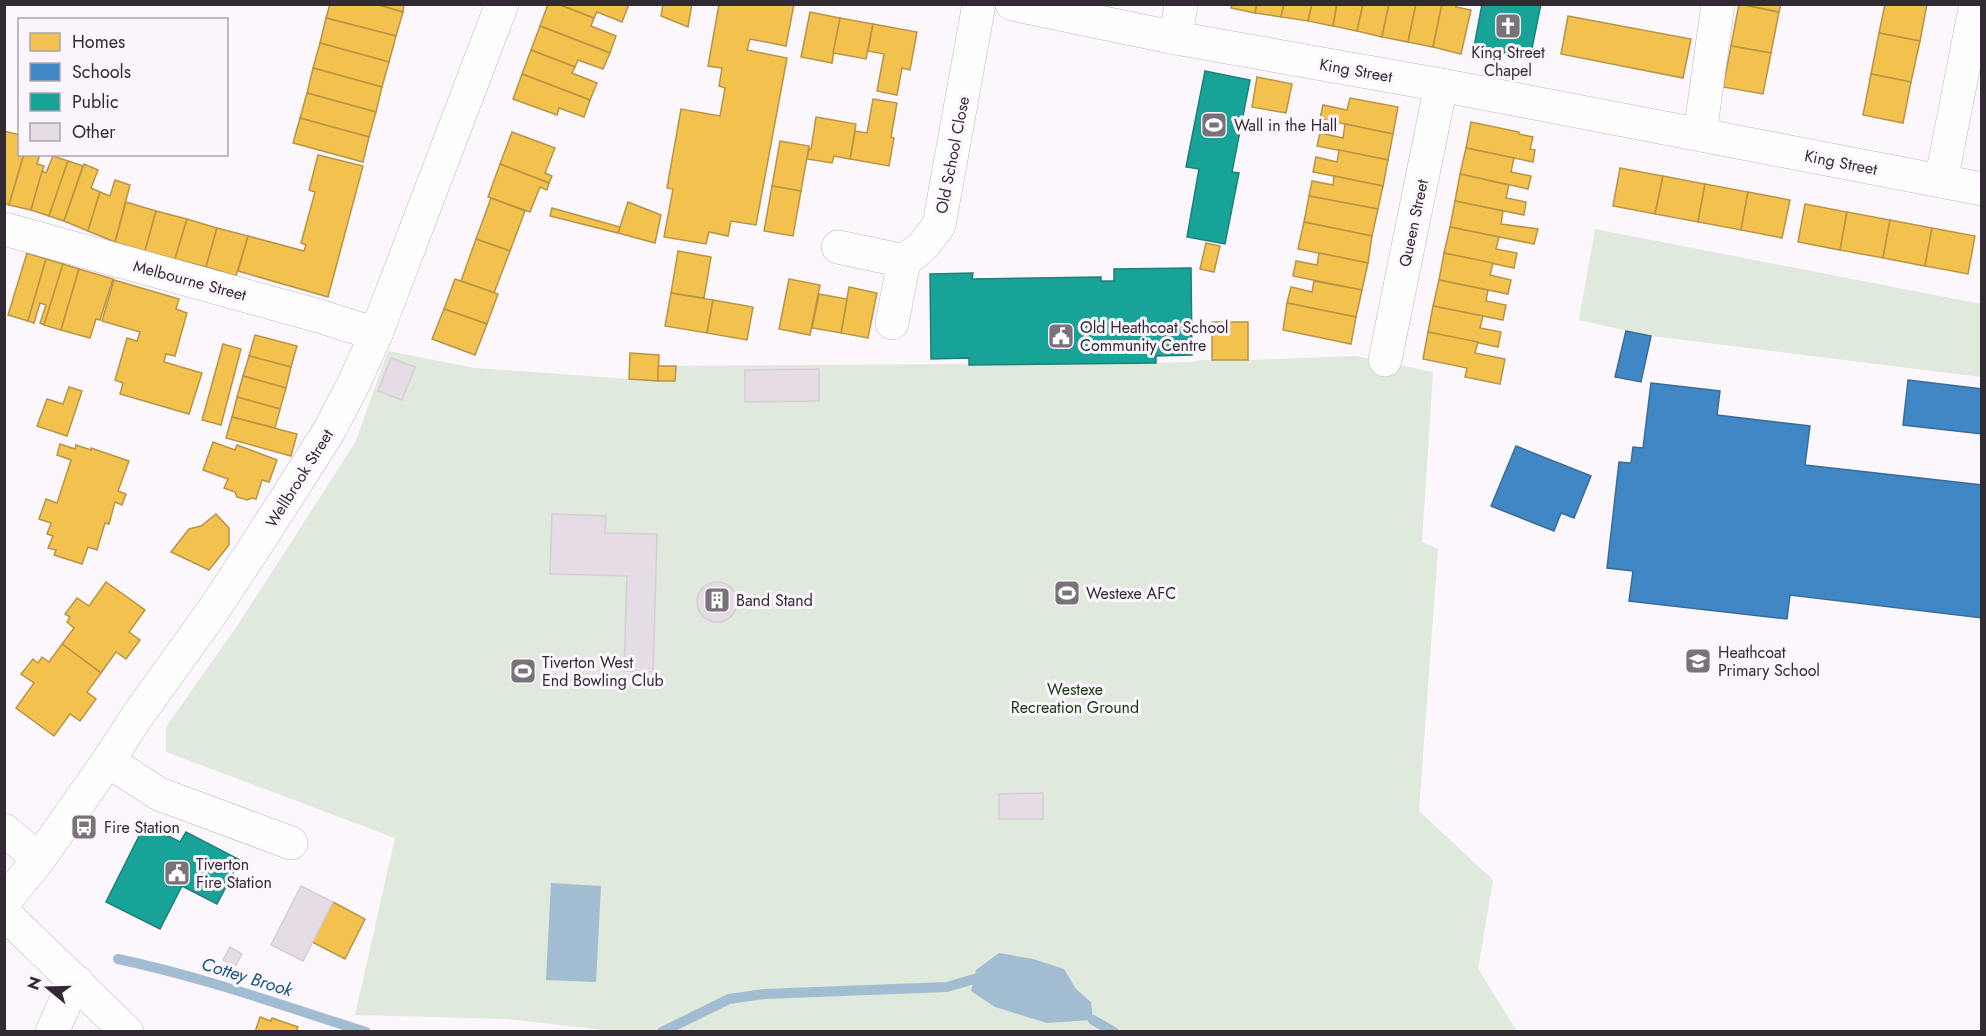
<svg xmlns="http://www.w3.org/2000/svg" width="1986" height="1036" font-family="Jost,sans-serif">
<rect width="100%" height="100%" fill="#fcf7fc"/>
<!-- green -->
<g fill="#dfe9dc">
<path d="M1595 229 1981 304V377L1651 336 1579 320Z"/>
<path d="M388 351 475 368 657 381 658 366 1156 363 1191 362 1201 360H1248L1356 356 1433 372 1422 542 1438 549 1419 811 1493 880 1478 969 1517 1031 621 1032 507 1019 355 1015 395 838 166 752V727L239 623 355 443Z"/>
</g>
<!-- water -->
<g fill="#a2bcd1">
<path d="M551 883 601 886 596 982 546 980Z"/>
<path d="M999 953 1033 959 1064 969 1076 989 1091 1002 1093 1020 1047 1023 995 1007 971 991 976 970Z"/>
</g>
<!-- homes -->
<g fill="#f2c14e" stroke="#b89446" stroke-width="1.5">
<path d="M330 4H376L403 12 396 36 326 18Z"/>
<path d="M376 4H404L403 12Z"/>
<path d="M548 4H558L594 18 591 26 616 36 610 53 540 26Z"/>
<path d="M558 4H629L622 22 597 12 594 18Z"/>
<path d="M663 4H692L688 27 661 16Z"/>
<path d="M719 4H794L786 46 750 39 747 50 787 58 756 225 731 221 728 236 709 232 706 244 664 237 673 189 667 188 681 109 720 116 725 88 719 86 722 68 708 66Z"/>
<path d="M1232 4H1257L1255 13 1231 8Z"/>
<path d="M1257 4H1284L1281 17 1255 13Z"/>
<path d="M1284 4H1312L1308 21 1281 17Z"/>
<path d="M1312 4H1337L1333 26 1308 21Z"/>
<path d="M1337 4H1363L1357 31 1333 26Z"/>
<path d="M1363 4H1389L1382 37 1357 31Z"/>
<path d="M1389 4H1416L1408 42 1382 37Z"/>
<path d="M1416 4H1442L1433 47 1408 42Z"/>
<path d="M1442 4H1457L1456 7 1471 10 1461 54 1433 47Z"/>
<path d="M1739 4 1779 12 1771 53 1731 46Z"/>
<path d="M1741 4H1781L1779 12Z"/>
<path d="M1885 4H1927L1920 41 1879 33Z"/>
<path d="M810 12 840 18 832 63 801 57Z"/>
<path d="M1568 16 1691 39 1683 78 1561 54Z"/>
<path d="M326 18 396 36 389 62 320 43Z"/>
<path d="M840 18 873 24 866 59 833 53Z"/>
<path d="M873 24 917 32 910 70 902 68 897 95 877 91 884 54 868 51Z"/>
<path d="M540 26 610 53 603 69 578 60 575 67 531 50Z"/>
<path d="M1879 33 1920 41 1911 82 1871 74Z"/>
<path d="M320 43 389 62 382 87 313 68Z"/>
<path d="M1731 46 1771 53 1763 94 1723 87Z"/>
<path d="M531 50 575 67 572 73 597 83 590 100 522 74Z"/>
<path d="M313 68 382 87 376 112 307 93Z"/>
<path d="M522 74 590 100 584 117 559 108 557 115 513 99Z"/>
<path d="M1871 74 1911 82 1903 123 1863 115Z"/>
<path d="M1257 77 1292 84 1286 113 1252 107Z"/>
<path d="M307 93 376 112 369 137 300 118Z"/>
<path d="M1350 98 1398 107 1393 134 1320 119 1323 105 1347 110Z"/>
<path d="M873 99 897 103 891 137 894 138 889 166 850 159 855 131 867 133Z"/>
<path d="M816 117 856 124 850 159 834 156 832 163 807 159 809 149H811Z"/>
<path d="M300 118 369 137 363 162 293 143Z"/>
<path d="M1471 122 1519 132V134L1533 137 1530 149 1535 150 1533 162 1466 148Z"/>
<path d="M1345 124 1393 134 1388 160 1317 146 1320 133 1343 138Z"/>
<path d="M4 131 20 135V154H24L9 205 4 203Z"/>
<path d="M512 132 555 148 545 173 552 176 549 183 500 164Z"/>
<path d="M780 141 809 146 801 191 772 186Z"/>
<path d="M1466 148 1514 158 1511 172 1531 176 1528 189 1460 174Z"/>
<path d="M1339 150 1388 160 1383 186 1313 172 1316 157 1337 162Z"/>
<path d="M24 154H40L37 164 44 166 31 210 9 205Z"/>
<path d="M318 155 363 166 328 297 238 271 248 236 304 251 306 245 301 243 315 192 309 190Z"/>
<path d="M53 156 68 161 49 216 31 210 42 171 46 173Z"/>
<path d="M68 161 83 166 64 221 49 216Z"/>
<path d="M84 164 98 170 91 188 100 192 88 231 64 221Z"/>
<path d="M500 164 549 183 547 190 540 187 530 212 488 197Z"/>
<path d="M1620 168 1663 176 1655 214 1613 206Z"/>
<path d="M1460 174 1509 185 1506 198 1526 202 1524 215 1455 201Z"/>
<path d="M1334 176 1383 186 1378 209 1309 196 1312 181 1333 185Z"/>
<path d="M1663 176 1705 184 1698 222 1655 214Z"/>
<path d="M115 180 130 185 115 242 88 231 100 192 110 196Z"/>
<path d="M1705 184 1748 192 1741 230 1698 222Z"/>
<path d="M772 186 801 191 793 236 764 231Z"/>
<path d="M1748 192 1790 200 1782 238 1741 230Z"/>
<path d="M1309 196 1378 209 1372 236 1304 222Z"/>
<path d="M491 198 525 211 510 251 476 239Z"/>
<path d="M1455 201 1503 211 1501 224 1538 229 1534 244 1450 227Z"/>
<path d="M126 202 156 211 145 251 115 242Z"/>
<path d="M628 202 661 215 655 243 618 233Z"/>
<path d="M1805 204 1847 212 1840 250 1798 242Z"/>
<path d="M552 208 620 227 618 233 550 216Z"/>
<path d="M156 211 187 219 175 259 145 251Z"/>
<path d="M1847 212 1890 220 1883 258 1840 250Z"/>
<path d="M187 219 217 228 206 267 175 259Z"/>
<path d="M1890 220 1932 228 1925 266 1883 258Z"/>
<path d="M1304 222 1372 236 1368 263 1298 249Z"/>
<path d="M1450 227 1499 237 1496 249 1517 253 1514 268 1444 253Z"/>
<path d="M217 228 248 236 236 276 206 267Z"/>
<path d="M1932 228 1975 236 1968 274 1925 266Z"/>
<path d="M476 239 510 251 494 293 461 281Z"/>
<path d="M1206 243 1220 246 1214 272 1200 269Z"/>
<path d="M678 251 711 257 704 298 671 293Z"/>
<path d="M27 253 46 259 28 321 8 315Z"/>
<path d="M1319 253 1368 263 1362 290 1293 276 1296 261 1317 265Z"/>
<path d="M1444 253 1493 263 1490 275 1511 280 1508 294 1439 280Z"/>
<path d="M46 259 63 264 44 325 40 323 46 305 40 303 34 323 28 321Z"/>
<path d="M63 264 79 269 61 330 44 325Z"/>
<path d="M79 269 113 279 100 320 96 319 90 338 61 330Z"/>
<path d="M455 279 498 294 487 324 444 309Z"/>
<path d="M789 279 820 285 810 335 779 329Z"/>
<path d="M114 280 179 299 176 309 187 313 175 356 166 354 164 362 202 373 189 414 120 394 123 383 115 380 127 338 137 341 140 332 102 321Z"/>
<path d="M1439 280 1488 290 1486 301 1506 305 1503 320 1433 306Z"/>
<path d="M1314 281 1362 290 1356 317 1287 303 1291 287 1312 292Z"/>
<path d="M849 287 877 293 868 338 841 333Z"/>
<path d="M671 293 713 300 707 333 665 326Z"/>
<path d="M819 294 847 299 841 333 812 328Z"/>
<path d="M713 300 753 307 747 340 707 333Z"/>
<path d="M1287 303 1356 317 1351 344 1283 330Z"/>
<path d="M1433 306 1483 316 1480 328 1501 332 1498 347 1428 332Z"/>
<path d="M444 309 487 324 475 355 432 339Z"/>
<rect x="1212" y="322" width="36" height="38"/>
<path d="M1428 332 1478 342 1475 353 1505 359 1500 384 1465 377 1467 368 1423 359Z"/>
<path d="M255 335 297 346 291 367 249 356Z"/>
<path d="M223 344 241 349 221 425 202 420Z"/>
<path d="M630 353 659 355 658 381 629 379Z"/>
<path d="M249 356 291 367 286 388 243 376Z"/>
<path d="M658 366H676L675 381H658Z"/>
<path d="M243 376 286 388 280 409 237 397Z"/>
<path d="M69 387 82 391 67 436 37 426 47 399 63 404Z"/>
<path d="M237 397 280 409 275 428 232 417Z"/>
<path d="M232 417 297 434 291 456 226 438Z"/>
<path d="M213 442 235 450 237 445 277 460 269 482 262 480 256 499 252 498 247 500 237 497 235 492 224 488 228 479 203 470Z"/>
<path d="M60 444 75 449 76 445 91 450V448L129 461 118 491 126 494 122 505 115 502 109 524 105 523 97 550 88 547 82 564 54 555 56 550 48 548 53 536 47 534 51 523 39 519 46 499 57 503 71 460 57 455Z"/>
<path d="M216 514 229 528V545L209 570 171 552 189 529 201 526Z"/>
<path d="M106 582 145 610 129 632 140 640 126 659 116 652 101 673 62 644 74 628 67 622 70 617 65 614 77 598 89 606Z"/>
<path d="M62 644 101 673 87 692 96 699 80 721 70 714 54 736 16 708 34 683 21 674 33 659 38 663 42 657 49 662Z"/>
<path d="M333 902 365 919 345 959 312 942Z"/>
<path d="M260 1017 271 1021 272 1018 298 1027 296 1032H255Z"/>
</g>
<!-- schools -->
<g fill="#3f88c5" stroke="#3b6c99" stroke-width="1.5">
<path d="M1626 331 1651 336 1641 382 1615 377Z"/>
<path d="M1908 380 1982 389V434L1903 425Z"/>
<path d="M1651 383 1720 391 1717 415 1810 426 1805 465 1982 485V618L1790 595 1787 619 1629 601 1633 571 1607 568 1619 462 1631 463 1633 447 1643 448Z"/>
<path d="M1516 446 1591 476 1574 518 1561 513 1554 531 1491 506Z"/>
</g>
<!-- public -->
<g fill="#17a398" stroke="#1f7f79" stroke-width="1.5">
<path d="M1482 4H1541L1530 58 1474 47Z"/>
<path d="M1205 71 1250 80 1232 172 1239 173 1225 244 1187 237 1199 169 1186 167Z"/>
<path d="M1191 268 1192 355 1156 356V363L969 365V358L931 359 930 274 973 273 972 279 1101 277V281H1114V269Z"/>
<path d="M145 824 180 842 186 832 240 860 217 904 182 886 160 929 106 902Z"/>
</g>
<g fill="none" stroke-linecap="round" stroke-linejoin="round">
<!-- stream -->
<g stroke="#a2bcd1" stroke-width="10">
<path d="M118 959C203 977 284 1006 366 1032"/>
<path d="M1093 1020 1114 1032"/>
<path d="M662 1032 729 999 764 994 947 987 974 979"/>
</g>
</g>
<!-- building -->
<g fill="#e5dce5" stroke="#d4cfd4" stroke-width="1.5">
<path d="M391 358 415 367 402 400 378 391Z"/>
<path d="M819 369V401L745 402V370Z"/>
<path d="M552 514 606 516 605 533 657 534 653 672 624 671 627 576 550 574Z"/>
<circle cx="717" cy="602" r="20"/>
<path d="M1043 793V819H999V794Z"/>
<path d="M301 886 333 902 303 961 271 945Z"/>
<path d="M230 947 242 954 235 967 223 960Z"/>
</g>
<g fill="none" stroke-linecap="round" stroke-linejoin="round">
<defs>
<g id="minor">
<path d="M1012 4 1176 38 1441 85 1982 189"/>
<path d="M1176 38 1181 4"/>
<path d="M1700 134 1718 4"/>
<path d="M1941 181 1976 4"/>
<path d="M4 229 319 316 376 334"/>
<path d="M838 247 904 261 923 246 939 225 979 4"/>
<path d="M892 323 904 261"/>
<path d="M1385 360 1441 85"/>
<path d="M108 761 159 794 291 843"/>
<path d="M4 830 39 859"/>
<path d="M4 902 39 859 108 761 138 715 212 612 266 530 329 431 354 383 376 334 502 4"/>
<path d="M4 913 127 1032"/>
<path d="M52 1032 69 994 77 982"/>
</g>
</defs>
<!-- minor casing -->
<use href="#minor" stroke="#bcb6bc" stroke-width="34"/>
<!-- minor -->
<use href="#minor" stroke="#fffeff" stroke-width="33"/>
</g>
<!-- icons -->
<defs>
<symbol id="church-square" viewBox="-11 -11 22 22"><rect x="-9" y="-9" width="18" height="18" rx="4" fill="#797279" stroke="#fdf5fe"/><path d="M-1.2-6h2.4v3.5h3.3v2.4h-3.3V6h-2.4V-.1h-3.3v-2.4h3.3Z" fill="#fff"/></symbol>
<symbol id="stadium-square" viewBox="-11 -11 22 22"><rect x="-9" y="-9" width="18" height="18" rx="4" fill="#797279" stroke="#fdf5fe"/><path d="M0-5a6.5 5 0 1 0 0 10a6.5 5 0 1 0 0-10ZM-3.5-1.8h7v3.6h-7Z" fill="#fff"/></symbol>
<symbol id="civic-square" viewBox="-11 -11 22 22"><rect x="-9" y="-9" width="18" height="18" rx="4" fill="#797279" stroke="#fdf5fe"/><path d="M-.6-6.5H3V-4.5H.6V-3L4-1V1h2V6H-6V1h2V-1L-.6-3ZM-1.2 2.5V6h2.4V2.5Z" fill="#fff"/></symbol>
<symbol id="building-square" viewBox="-11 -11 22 22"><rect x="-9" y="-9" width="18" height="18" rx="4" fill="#797279" stroke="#fdf5fe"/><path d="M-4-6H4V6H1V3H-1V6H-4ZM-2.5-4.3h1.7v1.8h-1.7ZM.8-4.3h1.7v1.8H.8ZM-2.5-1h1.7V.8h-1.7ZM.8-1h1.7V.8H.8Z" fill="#fff"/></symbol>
<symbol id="school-square" viewBox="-11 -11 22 22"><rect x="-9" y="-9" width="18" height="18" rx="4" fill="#797279" stroke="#fdf5fe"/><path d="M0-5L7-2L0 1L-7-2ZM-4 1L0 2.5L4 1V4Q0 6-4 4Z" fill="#fff"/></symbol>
<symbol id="bus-square" viewBox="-11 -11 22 22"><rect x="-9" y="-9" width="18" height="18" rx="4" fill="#797279" stroke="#fdf5fe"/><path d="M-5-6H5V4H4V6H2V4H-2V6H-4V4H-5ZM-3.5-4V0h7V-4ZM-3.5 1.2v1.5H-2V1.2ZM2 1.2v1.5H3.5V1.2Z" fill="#fff"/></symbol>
</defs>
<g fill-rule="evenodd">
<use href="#church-square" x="1493" y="11" width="30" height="30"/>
<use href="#stadium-square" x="1199" y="110" width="30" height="30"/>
<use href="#civic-square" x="1046" y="321" width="30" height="30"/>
<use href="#stadium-square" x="1052" y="578" width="30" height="30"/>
<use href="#building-square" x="702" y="585" width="30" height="30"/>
<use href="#school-square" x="1683" y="646" width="30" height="30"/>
<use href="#stadium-square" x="508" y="656" width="30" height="30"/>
<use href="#bus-square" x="69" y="812" width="30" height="30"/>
<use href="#civic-square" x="162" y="858" width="30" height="30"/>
</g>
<g text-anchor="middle" stroke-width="6" stroke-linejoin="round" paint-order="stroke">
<!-- poi labels -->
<g font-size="16" fill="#322a32" stroke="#fdf5fe" text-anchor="start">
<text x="1508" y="58" text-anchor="middle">King Street<tspan x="1508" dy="18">Chapel</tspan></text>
<text x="1234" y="131">Wall in the Hall</text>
<text x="1080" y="333">Old Heathcoat School<tspan x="1080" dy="18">Community Centre</tspan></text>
<text x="1086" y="599">Westexe AFC</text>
<text x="736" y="606">Band Stand</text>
<text x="1718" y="658">Heathcoat<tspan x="1718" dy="18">Primary School</tspan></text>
<text x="542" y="668">Tiverton West<tspan x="542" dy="18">End Bowling Club</tspan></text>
<text x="104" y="833">Fire Station</text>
<text x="196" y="870">Tiverton<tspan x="196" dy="18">Fire Station</tspan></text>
</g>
<!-- street labels -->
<g font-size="16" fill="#322a32" stroke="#fdf5fe">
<text transform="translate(1356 70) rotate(10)" y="6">King Street</text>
<text transform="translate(952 155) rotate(-79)" y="6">Old School Close</text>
<text transform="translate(1841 162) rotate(11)" y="6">King Street</text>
<text transform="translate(1413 223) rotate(-78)" y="6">Queen Street</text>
<text transform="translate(190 280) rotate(15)" y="6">Melbourne Street</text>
<text transform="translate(299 478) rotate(-58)" y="6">Wellbrook Street</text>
</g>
<!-- park labels -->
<g font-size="16" fill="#143c0b" stroke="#fdf5fe">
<text x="1075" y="695">Westexe<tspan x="1075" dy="18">Recreation Ground</tspan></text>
</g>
<!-- water labels -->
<g font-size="18" font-style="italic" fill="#18577e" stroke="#fdf5fe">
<text transform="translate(247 977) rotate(17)" y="6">Cottey Brook</text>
</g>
</g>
<!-- border -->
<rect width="1986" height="1036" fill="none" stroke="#322a32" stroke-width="12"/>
<!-- legend -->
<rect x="18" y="18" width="210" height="138" fill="#fdf5fe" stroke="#aca4ac" stroke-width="1.5"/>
<rect x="30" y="33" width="30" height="18" fill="#f2c14e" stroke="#aca4ac" stroke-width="1.5"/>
<text x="72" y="48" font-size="18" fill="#322a32">Homes</text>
<rect x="30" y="63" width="30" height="18" fill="#3f88c5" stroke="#aca4ac" stroke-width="1.5"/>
<text x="72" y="78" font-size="18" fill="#322a32">Schools</text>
<rect x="30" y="93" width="30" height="18" fill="#17a398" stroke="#aca4ac" stroke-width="1.5"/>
<text x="72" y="108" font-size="18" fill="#322a32">Public</text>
<rect x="30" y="123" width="30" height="18" fill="#e5dce5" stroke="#aca4ac" stroke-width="1.5"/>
<text x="72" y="138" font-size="18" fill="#322a32">Other</text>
<!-- north arrow -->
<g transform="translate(48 988) rotate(289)" stroke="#fdf5fe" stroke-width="4.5" paint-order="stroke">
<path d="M0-4.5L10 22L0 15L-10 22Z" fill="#322a32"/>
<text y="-9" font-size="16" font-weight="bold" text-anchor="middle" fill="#322a32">N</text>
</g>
</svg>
